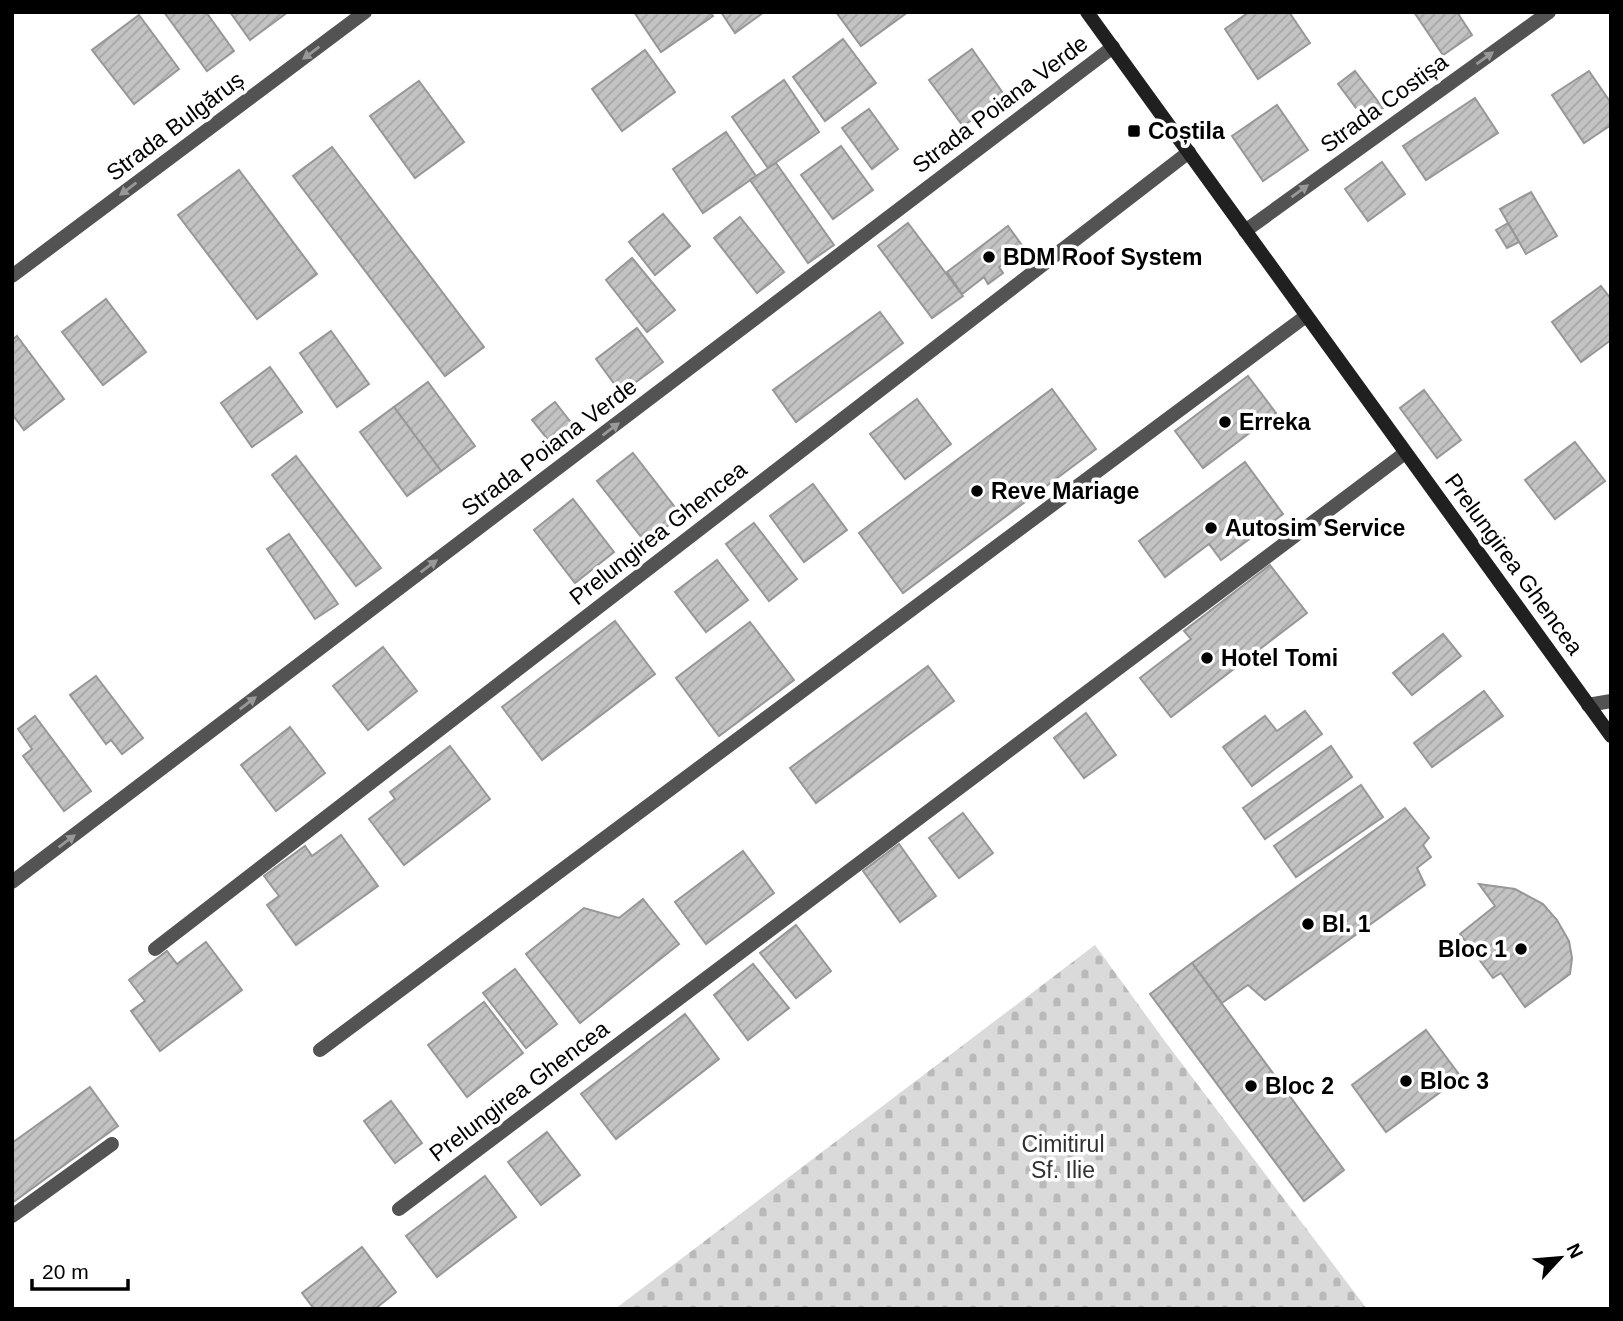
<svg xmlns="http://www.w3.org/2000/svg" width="1623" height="1321" font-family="Arial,sans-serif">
<defs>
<pattern id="cemetery-stones" width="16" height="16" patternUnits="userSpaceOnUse" patternTransform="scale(1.75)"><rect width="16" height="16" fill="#dadada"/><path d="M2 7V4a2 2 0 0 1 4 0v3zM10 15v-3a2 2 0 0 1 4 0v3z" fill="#b9b9b9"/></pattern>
<pattern id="building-hatch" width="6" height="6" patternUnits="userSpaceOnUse" patternTransform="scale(1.75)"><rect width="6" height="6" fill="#c3c3c3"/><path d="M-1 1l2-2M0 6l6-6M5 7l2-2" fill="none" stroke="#a6a6a6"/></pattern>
</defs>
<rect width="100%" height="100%" fill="#fff"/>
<!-- cemetery -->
<path fill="url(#cemetery-stones)" d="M1095 945 1164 1040 1367 1309H615Z"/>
<!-- building -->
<g fill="url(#building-hatch)" stroke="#979797" stroke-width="2">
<path d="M164 12H206L234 51 207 71Z"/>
<path d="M230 12H288L250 40Z"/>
<path d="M634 12H710L713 16 661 52Z"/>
<path d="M721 12H764L735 33Z"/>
<path d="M836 12H908L861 46Z"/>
<path d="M1249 12H1289L1310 43 1258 79 1225 29Z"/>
<path d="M1414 12H1457L1472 35 1443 55Z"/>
<path d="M139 15 179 69 134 104 92 50Z"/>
<path d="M843 39 876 83 825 121 793 77Z"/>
<path d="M972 49 1005 96 963 126 929 80Z"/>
<path d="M645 50 675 92 622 131 592 89Z"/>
<path d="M1355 71 1383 108 1366 121 1338 84Z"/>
<path d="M1589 71 1611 103V125L1584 143 1552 95Z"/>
<path d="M784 80 819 132 768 168 732 117Z"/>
<path d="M419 81 464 142 415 178 370 116Z"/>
<path d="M1475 98 1498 133 1426 180 1403 146Z"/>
<path d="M1277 105 1308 150 1263 181 1232 136Z"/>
<path d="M869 109 898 149 872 169 842 128Z"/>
<path d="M726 132 756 176 703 213 673 169Z"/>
<path d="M841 146 873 190 833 219 801 175Z"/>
<path d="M332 147 484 347 445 376 293 176Z"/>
<path d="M1382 162 1405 194 1368 221 1345 189Z"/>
<path d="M776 163 834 245 808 263 750 180Z"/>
<path d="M239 170 317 274 257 319 178 215Z"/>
<path d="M1531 192 1557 236 1526 254 1500 209Z"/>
<path d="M663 214 690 246 655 275 629 242Z"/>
<path d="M740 217 784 272 757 293 714 238Z"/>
<path d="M908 223 963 296 932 318 878 246Z"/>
<path d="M1508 223 1519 242 1507 248 1496 230Z"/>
<path d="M1008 226 1024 248 999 267 1003 273 988 284 984 277 962 294 947 272Z"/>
<path d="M632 258 675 310 647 332 606 280Z"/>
<path d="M1601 286 1611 299V340L1581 362 1552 322Z"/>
<path d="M106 299 146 352 103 385 62 332Z"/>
<path d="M880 312 903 343 796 422 773 390Z"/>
<path d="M637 328 663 362 621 393 596 359Z"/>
<path d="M331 331 369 384 337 407 300 353Z"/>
<path d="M17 336 64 399 24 430 12 414V340Z"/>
<path d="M270 367 302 412 252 447 221 403Z"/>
<path d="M1248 376 1276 413 1203 468 1175 431Z"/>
<path d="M428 382 475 446 441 471 394 407Z"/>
<path d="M1052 389 1096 449 903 593 859 533Z"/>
<path d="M1424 390 1461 440 1437 458 1400 408Z"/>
<path d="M917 399 951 444 905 479 870 434Z"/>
<path d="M555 402 580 434 557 451 532 420Z"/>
<path d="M394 407 441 471 407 496 360 432Z"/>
<path d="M1575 442 1605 481 1555 519 1525 480Z"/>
<path d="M633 453 681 515 646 543 597 481Z"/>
<path d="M296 456 381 568 356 586 272 475Z"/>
<path d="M1245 462 1283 514 1221 560 1209 544 1165 577 1139 541Z"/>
<path d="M813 484 847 530 804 562 770 516Z"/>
<path d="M573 499 614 552 575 583 534 530Z"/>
<path d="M754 523 797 579 769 601 726 544Z"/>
<path d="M289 534 338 604 315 619 267 549Z"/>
<path d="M717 560 748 600 706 632 675 592Z"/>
<path d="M1270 565 1307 613 1171 717 1140 678 1191 639 1184 631Z"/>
<path d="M615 621 655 674 542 760 502 707Z"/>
<path d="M750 622 794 680 719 736 676 678Z"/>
<path d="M1443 634 1461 656 1412 695 1393 673Z"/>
<path d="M383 647 417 691 368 730 333 686Z"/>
<path d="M928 666 954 701 816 803 790 768Z"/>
<path d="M96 676 143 738 122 754 111 740 106 744 70 695Z"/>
<path d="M1484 691 1503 716 1432 767 1414 743Z"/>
<path d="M1305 711 1322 734 1252 786 1223 747 1265 716 1277 731Z"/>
<path d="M1086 713 1116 755 1084 778 1054 738Z"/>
<path d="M35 716 91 791 64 811 23 756 32 749 18 729Z"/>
<path d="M290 727 325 773 276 811 241 765Z"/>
<path d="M450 746 490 799 404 865 369 819 395 799 390 792Z"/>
<path d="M1331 746 1352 777 1265 839 1243 808Z"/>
<path d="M1361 785 1383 817 1296 877 1274 846Z"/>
<path d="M1405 808 1429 838 1423 845 1431 857 1417 868 1425 885 1265 1000 1248 985 1222 1003 1192 963Z"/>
<path d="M963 813 993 853 959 878 929 838Z"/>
<path d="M341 835 378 886 296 945 267 905 279 896 264 876 305 846 312 856Z"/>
<path d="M899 844 936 896 900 922 863 871Z"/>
<path d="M743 851 774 893 706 944 675 902Z"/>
<path d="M1479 884 1515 889 1543 904 1557 920 1569 941 1572 958 1570 974 1525 1007 1501 973 1493 978 1460 934 1495 906Z"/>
<path d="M643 899 679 944 580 1023 526 954 584 908 619 918Z"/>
<path d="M796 925 831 971 796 998 760 953Z"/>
<path d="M206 942 242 990 160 1051 131 1011 145 1001 129 980 167 951 177 964Z"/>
<path d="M1192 963 1344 1170 1304 1201 1150 994Z"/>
<path d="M753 964 789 1008 748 1040 714 995Z"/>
<path d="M515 969 557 1024 526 1048 483 993Z"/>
<path d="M484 1002 523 1053 467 1097 428 1045Z"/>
<path d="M685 1014 719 1059 616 1139 581 1094Z"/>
<path d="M1426 1030 1461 1077 1386 1132 1352 1085Z"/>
<path d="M90 1087 118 1126 12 1203V1143Z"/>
<path d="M391 1101 422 1143 395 1163 364 1121Z"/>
<path d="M547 1132 580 1175 541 1205 508 1162Z"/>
<path d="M485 1176 516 1217 437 1277 406 1236Z"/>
<path d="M362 1247 396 1292 375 1309H314L302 1293Z"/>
</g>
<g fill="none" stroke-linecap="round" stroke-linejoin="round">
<!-- lane -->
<path stroke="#535353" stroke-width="14" d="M1588 705 1611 701"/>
<!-- street -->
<g stroke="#535353" stroke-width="14">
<path d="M1245 231 1549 12"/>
<path d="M12 276 365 12"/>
<path d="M12 882 1113 47"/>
<path d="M155 949 1189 152"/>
<path d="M320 1050 1306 316"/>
<path d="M399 1209 1405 453"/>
<path d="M12 1216 112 1144"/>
</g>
<!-- secondary -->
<path stroke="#202020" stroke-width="14" d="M1087 12 1611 736"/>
</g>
<!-- one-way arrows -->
<defs><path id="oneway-solid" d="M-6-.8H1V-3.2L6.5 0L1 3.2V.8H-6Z" transform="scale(1.75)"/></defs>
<g fill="#989898">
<use href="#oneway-solid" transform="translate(311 53) rotate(143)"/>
<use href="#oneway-solid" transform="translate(1485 58) rotate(-36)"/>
<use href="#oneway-solid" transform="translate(128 189) rotate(143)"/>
<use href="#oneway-solid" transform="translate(1300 191) rotate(-36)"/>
<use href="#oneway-solid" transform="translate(611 429) rotate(-37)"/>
<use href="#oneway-solid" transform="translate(429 566) rotate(-37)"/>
<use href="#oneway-solid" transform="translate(248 703) rotate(-37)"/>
<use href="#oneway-solid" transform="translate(67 841) rotate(-37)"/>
</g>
<!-- markers -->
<g fill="#000" stroke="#fff" stroke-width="2.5">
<rect x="1127" y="124" width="14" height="14" rx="3.5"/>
<circle cx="989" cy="257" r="7"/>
<circle cx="1225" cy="422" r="7"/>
<circle cx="977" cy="491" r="7"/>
<circle cx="1211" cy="528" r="7"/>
<circle cx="1207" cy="658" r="7"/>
<circle cx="1308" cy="924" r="7"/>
<circle cx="1521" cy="949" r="7"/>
<circle cx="1406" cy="1081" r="7"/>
<circle cx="1251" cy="1086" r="7"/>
</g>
<g text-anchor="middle" stroke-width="7" stroke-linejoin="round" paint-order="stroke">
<!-- street labels -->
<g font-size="23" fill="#000" stroke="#fff">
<text transform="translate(1384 103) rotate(-36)" y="8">Strada Costișa</text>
<text transform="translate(1000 104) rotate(-37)" y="8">Strada Poiana Verde</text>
<text transform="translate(175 126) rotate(-37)" y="8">Strada Bulgăruș</text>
<text transform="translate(549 447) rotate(-37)" y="8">Strada Poiana Verde</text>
<text transform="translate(658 533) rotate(-38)" y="8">Prelungirea Ghencea</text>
<text transform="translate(1514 564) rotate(54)" y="8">Prelungirea Ghencea</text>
<text transform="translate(519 1091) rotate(-37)" y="8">Prelungirea Ghencea</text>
</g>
<!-- poi labels -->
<g font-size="23" font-weight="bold" fill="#000" stroke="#fff" text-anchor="start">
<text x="1148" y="139">Coștila</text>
<text x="1003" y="265">BDM Roof System</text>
<text x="1239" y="430">Erreka</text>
<text x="991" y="499">Reve Mariage</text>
<text x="1225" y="536">Autosim Service</text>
<text x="1221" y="666">Hotel Tomi</text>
<text x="1322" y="932">Bl. 1</text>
<text x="1507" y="957" text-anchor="end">Bloc 1</text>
<text x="1420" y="1089">Bloc 3</text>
<text x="1265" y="1094">Bloc 2</text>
</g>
<!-- park labels -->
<g font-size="23" fill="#313131" stroke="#fff">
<text x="1063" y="1152">Cimitirul<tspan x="1063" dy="26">Sf. Ilie</tspan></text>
</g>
</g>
<!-- border -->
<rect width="1623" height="1321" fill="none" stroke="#000000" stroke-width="28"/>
<!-- north arrow -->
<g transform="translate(1560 1258) rotate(64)" stroke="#ffffff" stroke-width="5" paint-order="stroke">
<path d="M0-5L12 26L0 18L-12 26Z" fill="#000000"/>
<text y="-10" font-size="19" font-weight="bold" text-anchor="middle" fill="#000000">N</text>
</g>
<!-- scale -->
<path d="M32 1279v10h96v-10" fill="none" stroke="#000000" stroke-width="3.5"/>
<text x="42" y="1279" font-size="21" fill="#000000" stroke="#ffffff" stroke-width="5" paint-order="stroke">20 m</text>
</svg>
